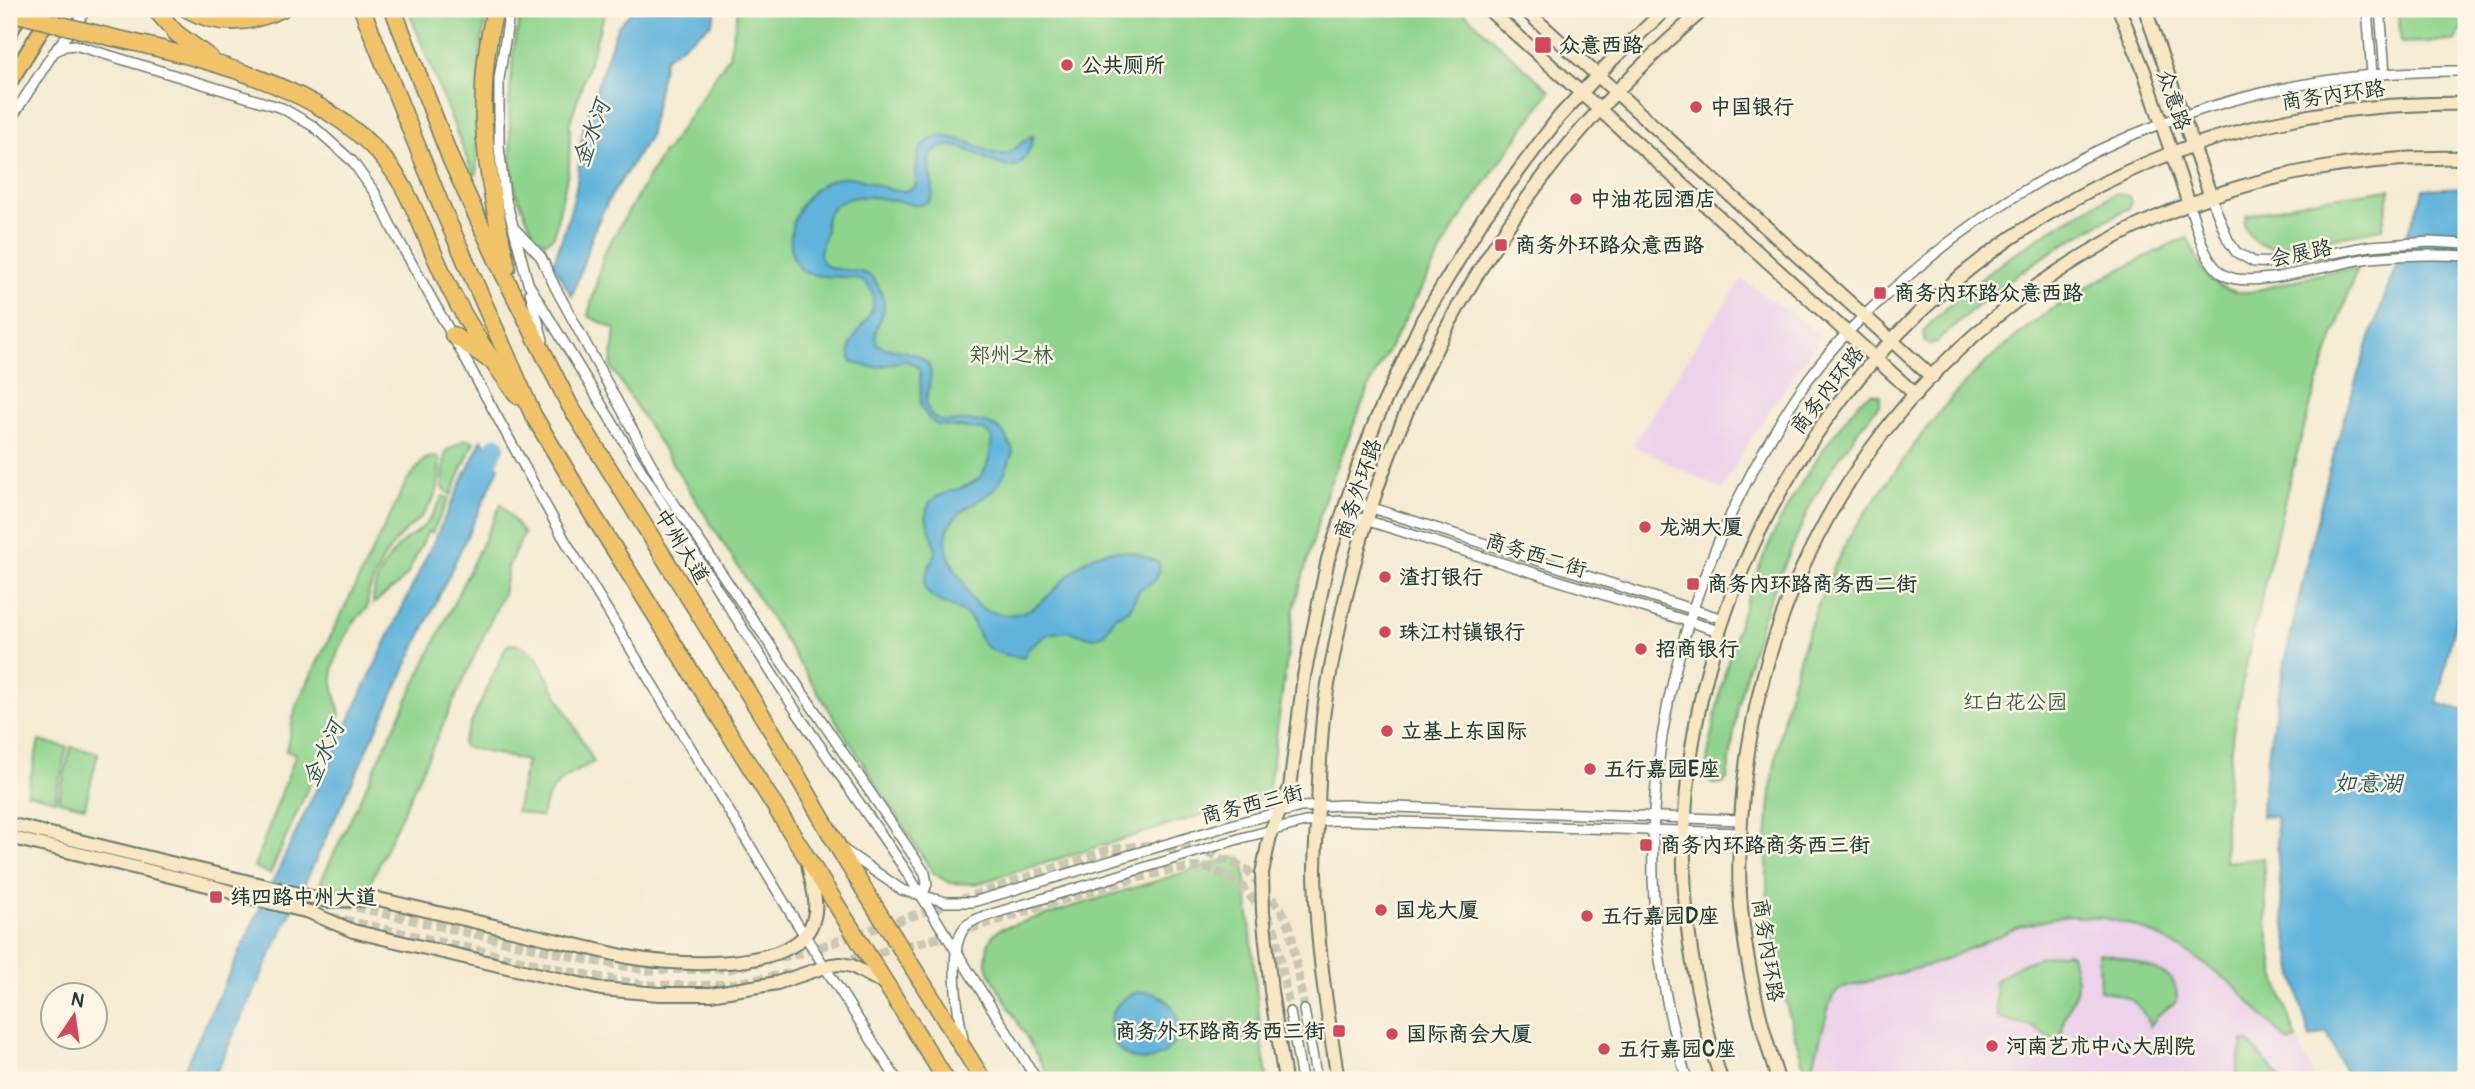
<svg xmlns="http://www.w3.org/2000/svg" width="2475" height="1089" font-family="Pangolin,'LXGW WenKai TC',sans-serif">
<rect width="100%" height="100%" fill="#fcf5e5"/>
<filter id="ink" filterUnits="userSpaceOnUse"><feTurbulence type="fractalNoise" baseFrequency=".0143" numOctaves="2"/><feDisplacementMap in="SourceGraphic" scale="14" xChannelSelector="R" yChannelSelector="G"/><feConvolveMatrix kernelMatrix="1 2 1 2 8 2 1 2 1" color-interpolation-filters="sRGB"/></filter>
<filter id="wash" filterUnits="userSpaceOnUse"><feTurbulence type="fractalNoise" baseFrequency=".00686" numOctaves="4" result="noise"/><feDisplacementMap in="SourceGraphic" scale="28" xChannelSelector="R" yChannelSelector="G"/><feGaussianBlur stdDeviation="1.57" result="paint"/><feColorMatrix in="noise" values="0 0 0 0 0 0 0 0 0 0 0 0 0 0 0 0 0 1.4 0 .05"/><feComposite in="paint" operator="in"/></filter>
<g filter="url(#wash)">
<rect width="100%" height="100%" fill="#f4ead1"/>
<!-- built -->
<g fill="#ecd1ea">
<path d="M1742 279 1821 335 1743 451 1722 490 1633 445 1698 342Z"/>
<path d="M2066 916 2114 919 2161 938 2190 954 2233 984 2289 1043 2297 1040 2316 1080H1808L1804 1067 1813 1066 1829 1006 1832 996 1840 989 1937 963 2021 926Z"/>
</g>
<!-- green -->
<g fill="#8fd48d" stroke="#578860" stroke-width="2">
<path d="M408 9H488C475 68 476 114 477 174H473Z"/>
<path d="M522 9H606L570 123 569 167 554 236 546 242 537 239 534 235 516 192 511 160 509 105 514 45Z"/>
<path d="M738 9H1460L1550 91 1455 226 1371 382 1327 491 1294 608 1268 795 976 884 950 883 933 873 611 367 615 329 588 316 604 253 663 152 666 151 729 56Z"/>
<path d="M2398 9H2466V25L2454 41 2401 43Z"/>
<path d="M2390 189 2382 229 2280 248C2262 248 2252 242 2244 225L2246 216 2317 199Z"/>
<path d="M2116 193 2129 196 2131 201 2129 208C2059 243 1993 287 1937 342L1929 344 1924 342 1923 331C1978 274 2046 229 2116 193Z"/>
<path d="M2188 238 2202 269 2211 280 2219 286 2236 292H2250L2331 271 2357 268 2311 403 2288 486 2249 651 2233 731 2230 759 2225 823V862L2263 858 2267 924 2275 975 2297 1040 2289 1043 2233 984 2190 954 2161 938 2130 924 2103 918 2066 916 2021 926 1937 963 1840 989 1833 996 1829 1006 1813 1066 1804 1067C1790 1017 1773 966 1769 913 1758 793 1790 652 1845 545 1853 528 1866 512 1877 497 1909 451 1942 404 1983 365 2007 343 2047 311 2075 294 2106 275 2141 260 2173 243Z"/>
<path d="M1871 393 1880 395V404L1860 428 1826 477 1809 508 1766 608 1751 654 1738 706 1727 779 1722 784H1712L1705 776C1722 656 1758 535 1833 436 1844 422 1855 402 1871 393Z"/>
<path d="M464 440 474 441 451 495 442 487 446 451Z"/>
<path d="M437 456 440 461 438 488 433 500 422 516 398 538 383 559 369 591 367 608 354 622 338 651 333 669V684L340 715 270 874 254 867 296 754 286 751 296 706 408 479 425 459Z"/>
<path d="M443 496 449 498 432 533 428 531 407 575 400 583 373 604C372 581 388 556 404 541 409 536 417 533 422 528 431 520 437 506 443 496Z"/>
<path d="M501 504 524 534 509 564 503 594 368 888 340 889 319 885Z"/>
<path d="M513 644 520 645 535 655 594 762C565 777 549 783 541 817L516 811 527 761 464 747 462 743 507 645Z"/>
<path d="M39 741 67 747 55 800 27 793Z"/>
<path d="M71 747 98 753 85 807 58 801Z"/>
<path d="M1234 857 1242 858 1244 862 1262 1048 1268 1080H1051L990 974 986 961 988 944 993 935 1000 929Z"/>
<path d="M2068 952 2071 954 2077 980 2076 991 2064 1019 2060 1045 2034 1028 1997 1017 1995 981C2016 965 2042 954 2068 952Z"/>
<path d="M2099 953C2117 954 2159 968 2172 980 2176 985 2177 995 2177 1001L2157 1016 2150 1027C2140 999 2127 996 2100 990Z"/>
<path d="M2243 1041 2249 1042 2281 1080H2235Z"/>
</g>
<!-- water -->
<g fill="#61b4dc" stroke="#407888" stroke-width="2">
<path d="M634 9H717L711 24 665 58 649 137 608 201 595 228 572 296 553 264C562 239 571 214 576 188 580 168 579 147 584 127L617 27Z"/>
<path d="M939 136C951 138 961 139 972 144 983 148 992 155 1004 154 1017 152 1021 139 1033 136 1021 200 978 142 948 146 904 151 956 200 918 205 914 205 907 203 902 202 883 199 863 193 845 200 836 204 829 209 826 218 825 222 826 225 826 229 826 234 823 239 822 244 819 252 819 263 829 267 844 273 868 266 877 284 880 290 884 298 884 304 885 320 871 327 877 344 893 354 913 347 927 363 941 380 909 407 941 421 946 423 952 421 957 421 986 420 1004 423 1013 452 1008 465 1003 480 993 490 980 503 956 509 949 527 942 543 950 564 960 577 966 585 968 597 976 604 983 611 991 612 1001 614 1065 623 1068 515 1159 563V572L1155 580 1139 590 1130 609 1115 617 1104 634 1093 638 1068 631 1048 634 1028 649 1023 658C1011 656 992 654 984 644 977 636 976 623 968 616 957 606 941 605 930 595 915 582 934 565 935 551 936 535 920 520 929 504 933 497 939 496 946 493 982 482 988 477 992 437L984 430 937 425 929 419 921 407 920 370C904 352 893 367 873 367 865 367 858 364 851 361 842 333 882 320 872 292 860 260 801 296 792 253 784 219 812 176 849 177 871 178 896 201 916 186 917 163 912 145 939 136Z"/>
<path d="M2466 187V573L2437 703 2466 711V1080H2348L2327 1032 2310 1038C2288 963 2278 895 2276 817L2261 816C2267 745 2281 680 2296 611 2309 553 2322 494 2339 436 2363 352 2394 271 2424 189Z"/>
<path d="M482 439 499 468 213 1079 177 1080 186 1065Z"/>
<circle cx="1144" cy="1026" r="34"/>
</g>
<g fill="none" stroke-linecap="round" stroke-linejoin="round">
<!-- river -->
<path stroke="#61b4dc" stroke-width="19" d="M480 478 496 446"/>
</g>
</g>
<g filter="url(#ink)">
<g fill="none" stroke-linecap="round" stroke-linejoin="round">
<!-- street-tunnel -->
<g stroke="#c9c7b2" stroke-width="9" stroke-dasharray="9 4.5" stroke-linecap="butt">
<path d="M343 904 583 959 646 970 729 969 802 953 1108 850 1140 846 1188 849 1214 855 1247 870 1281 909 1290 927 1304 1010"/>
<path d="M331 917 581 974 645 985 693 986 731 984 792 973"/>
<path d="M839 962 943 937 1130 880 1166 871 1199 867 1210 869 1238 882 1268 917 1275 931 1290 1012"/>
</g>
<defs>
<g id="street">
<path d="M510 9 499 79V147L505 196 528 283 646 478 796 711 904 868 1037 1080"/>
<path d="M2367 9 2372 74"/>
<path d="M2380 9 2385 73"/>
<path d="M57 48 87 9"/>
<path d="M9 122 54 52 65 46 75 45 282 108 313 126 352 161 375 193 393 230 462 353 563 537 793 917 897 1080"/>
<path d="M2211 197 2228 240 2236 252 2254 262 2279 263 2370 246 2430 242 2466 244"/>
<path d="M2189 204C2197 226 2203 262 2224 275 2252 291 2335 262 2370 258 2402 255 2434 254 2466 256"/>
<path d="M516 230 541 257 555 287 667 493 925 873 927 884 922 897"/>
<path d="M530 292 543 340"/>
<path d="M1347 500 1723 619"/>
<path d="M1343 513 1719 631"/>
<path d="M844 850 902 890 946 902H973L1241 822 1301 807 1343 805 1741 820"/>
<path d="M1304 1010 1317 1080"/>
<path d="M1290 1012 1302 1080"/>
<path d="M963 1039C958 1014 947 948 965 927 968 923 974 921 979 918L1245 837 1305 822 1337 820 1741 833"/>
<path d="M1687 1080C1623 874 1651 661 1752 472 1775 430 1798 389 1829 353 1857 320 1889 292 1921 265 2077 134 2263 69 2466 71"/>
</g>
<g id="secondary">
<path d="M1488 9 1916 395"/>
<path d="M1524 9 1932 377"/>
<path d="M2119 9 2144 71 2189 204"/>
<path d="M2145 9 2211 197"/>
<path d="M9 824 328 901 378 899 623 956C665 965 789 974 811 926 821 905 811 884 808 863"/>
<path d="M9 837 211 886 251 898 309 912 353 931 601 989 659 994H710L777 983 831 965 841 964 852 966 887 985"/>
<path d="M1285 1080 1271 991 1263 912 1262 873 1271 831 1290 788 1304 676 1328 559 1360 461 1376 420 1423 319 1484 217 1559 117 1611 61 1666 9"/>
<path d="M1338 1080C1327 1011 1316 943 1315 873 1315 851 1317 829 1318 807 1319 778 1320 748 1323 718 1326 692 1331 667 1336 642 1372 456 1455 279 1577 135 1616 89 1659 48 1704 9"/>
<path d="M1721 1080C1703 1021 1689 958 1685 896 1668 588 1849 298 2129 171 2234 123 2351 102 2466 104"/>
<path d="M1778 1080C1759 1020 1744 958 1740 894 1738 869 1740 844 1741 820 1753 604 1860 410 2037 286 2074 260 2113 236 2155 218 2253 175 2360 155 2466 158"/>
</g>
<g id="primary">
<path d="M9 34 22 9"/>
<path d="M9 83 54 9"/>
</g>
<g id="highway">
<path d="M155 9 176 33 210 58"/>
<path d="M187 9C218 27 250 24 282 9"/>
<path d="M362 9 440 203 533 415 591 512 946 1080"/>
<path d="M393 9 451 160 502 271 570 406 773 733 845 859 983 1080"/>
<path d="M495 9C472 102 487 175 507 267"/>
<path d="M110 37C210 60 354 91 406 192 423 225 435 260 452 293 471 330 493 363 518 396"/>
<path d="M453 335 488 359"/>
</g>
</defs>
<!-- street casing -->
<use href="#street" stroke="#6a7a6b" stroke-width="12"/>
<!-- secondary casing -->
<use href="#secondary" stroke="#6a7a6b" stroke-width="16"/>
<!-- primary casing -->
<use href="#primary" stroke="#6a7a6b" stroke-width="18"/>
<!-- highway casing -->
<use href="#highway" stroke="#6a7a6b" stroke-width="19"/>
<!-- street -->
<use href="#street" stroke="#fff" stroke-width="9"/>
<!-- secondary -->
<use href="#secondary" stroke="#f9e7c3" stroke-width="12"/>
<!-- primary -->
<use href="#primary" stroke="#f1c369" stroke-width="14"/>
<!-- highway -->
<use href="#highway" stroke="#f1c369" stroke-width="16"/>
<defs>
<path id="highway-bridge" d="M9 12 110 37"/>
</defs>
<!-- highway-bridge casing -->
<use href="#highway-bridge" stroke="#6a7a6b" stroke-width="19" stroke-linecap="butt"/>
<!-- highway-bridge -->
<use href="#highway-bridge" stroke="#f1c369" stroke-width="16"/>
</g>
</g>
<!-- markers -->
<g fill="#d1495b" stroke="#fcf5e5" stroke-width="2.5">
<rect x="1534" y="36" width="18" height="18" rx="3.5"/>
<circle cx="1067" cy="65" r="7"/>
<circle cx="1696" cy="107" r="7"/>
<circle cx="1576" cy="199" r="7"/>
<rect x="1494" y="238" width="14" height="14" rx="3.5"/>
<rect x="1873" y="286" width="14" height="14" rx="3.5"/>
<circle cx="1645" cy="527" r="7"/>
<circle cx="1385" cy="577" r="7"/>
<rect x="1686" y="577" width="14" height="14" rx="3.5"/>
<circle cx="1385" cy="632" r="7"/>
<circle cx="1641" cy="649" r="7"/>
<circle cx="1387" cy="731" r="7"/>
<circle cx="1590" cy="769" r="7"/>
<rect x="1639" y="838" width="14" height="14" rx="3.5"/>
<rect x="209" y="890" width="14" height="14" rx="3.5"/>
<circle cx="1381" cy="910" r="7"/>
<circle cx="1587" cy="916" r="7"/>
<rect x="1332" y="1024" width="14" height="14" rx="3.5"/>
<circle cx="1392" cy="1034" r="7"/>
<circle cx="1992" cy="1046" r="7"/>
<circle cx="1604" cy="1049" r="7"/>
</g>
<g text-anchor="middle" stroke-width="5" stroke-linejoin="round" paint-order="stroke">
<!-- poi labels -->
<g font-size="21" font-weight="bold" fill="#1f3d34" stroke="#fcf5e5" text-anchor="start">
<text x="1559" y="52">众意西路</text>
<text x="1081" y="72">公共厕所</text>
<text x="1710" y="114">中国银行</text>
<text x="1590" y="206">中油花园酒店</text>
<text x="1515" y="252">商务外环路众意西路</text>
<text x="1894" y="300">商务内环路众意西路</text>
<text x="1659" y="534">龙湖大厦</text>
<text x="1399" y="584">渣打银行</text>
<text x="1707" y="591">商务内环路商务西二街</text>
<text x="1399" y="639">珠江村镇银行</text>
<text x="1655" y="656">招商银行</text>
<text x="1401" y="738">立基上东国际</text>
<text x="1604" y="776">五行嘉园E座</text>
<text x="1660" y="852">商务内环路商务西三街</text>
<text x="230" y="904">纬四路中州大道</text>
<text x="1395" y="917">国龙大厦</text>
<text x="1601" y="923">五行嘉园D座</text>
<text x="1325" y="1038" text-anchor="end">商务外环路商务西三街</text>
<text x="1406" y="1041">国际商会大厦</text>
<text x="2006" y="1053">河南艺术中心大剧院</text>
<text x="1618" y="1056">五行嘉园C座</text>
</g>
<!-- street labels -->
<g font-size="21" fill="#1f3d34" stroke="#fcf5e5">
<text transform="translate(2333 95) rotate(-8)" y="7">商务内环路</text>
<text transform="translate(2174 100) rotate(71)" y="7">众意路</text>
<text transform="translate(2301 253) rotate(-12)" y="7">会展路</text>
<text transform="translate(1827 390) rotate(-52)" y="7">商务内环路</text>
<text transform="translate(1358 489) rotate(-71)" y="7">商务外环路</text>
<text transform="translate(682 546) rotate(58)" y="7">中州大道</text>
<text transform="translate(1536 555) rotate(17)" y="7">商务西二街</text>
<text transform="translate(1252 804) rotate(-14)" y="7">商务西三街</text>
<text transform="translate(1768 950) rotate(81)" y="7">商务内环路</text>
</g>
<!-- park labels -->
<g font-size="21" fill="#355b46" stroke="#fcf5e5">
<text x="1011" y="362">郑州之林</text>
<text x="2015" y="709">红白花公园</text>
</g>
<!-- water labels -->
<g font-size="23" font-style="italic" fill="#305b5e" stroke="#fcf5e5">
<text transform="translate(591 133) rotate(-70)" y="8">金水河</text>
<text transform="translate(323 753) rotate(-65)" y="8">金水河</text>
<text x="2368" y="791">如意湖</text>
</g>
</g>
<!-- margin -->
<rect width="2475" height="1089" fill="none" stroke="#fcf5e5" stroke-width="35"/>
<!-- north arrow -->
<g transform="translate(74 1016) rotate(13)"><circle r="33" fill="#fcf5e5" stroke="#a4ab9e" stroke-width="2"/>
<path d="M0-5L12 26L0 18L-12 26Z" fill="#d1495b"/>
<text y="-10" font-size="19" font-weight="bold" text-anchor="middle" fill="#1f3d34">N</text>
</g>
</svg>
